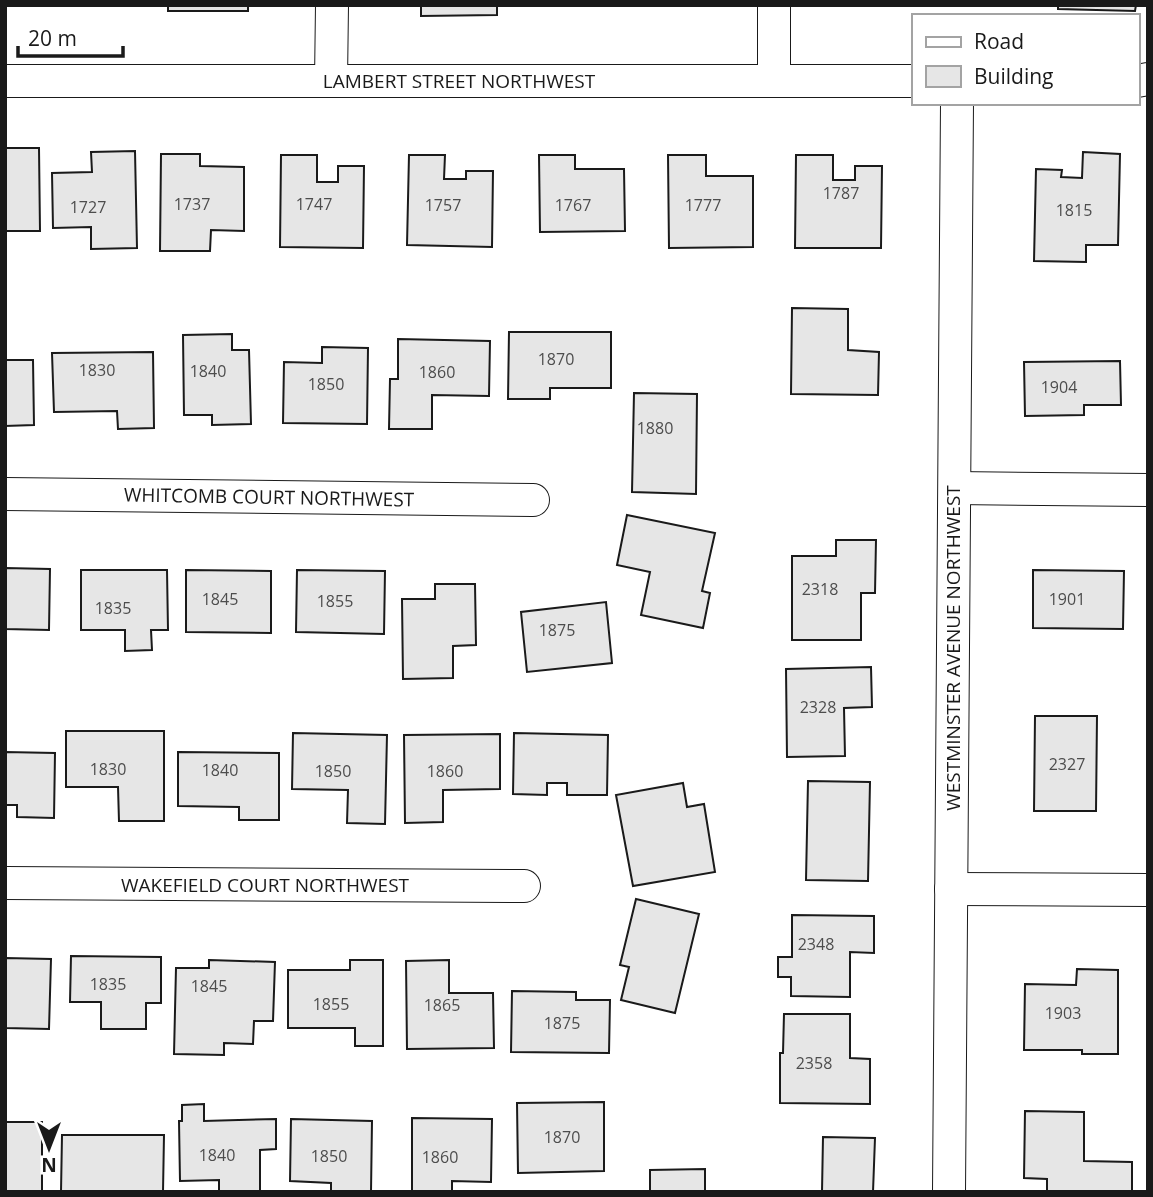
<svg xmlns="http://www.w3.org/2000/svg" width="1153" height="1197" font-family="'Open Sans',sans-serif">
<rect width="100%" height="100%" fill="#fff"/>
<!-- building -->
<g fill="#e6e6e6" stroke="#1a1a1a" stroke-width="2">
<rect x="168" y="5" width="80" height="6"/>
<path d="M421 5H497V15L421 16Z"/>
<path d="M1058 5H1136L1135 11 1058 9Z"/>
<path d="M5 148H39L40 231H5Z"/>
<path d="M135 151 137 248 91 249V227L53 228 52 173 92 172 91 152Z"/>
<path d="M1083 152 1120 154 1118 245H1086V262L1034 261 1036 169 1062 170 1061 177 1082 178Z"/>
<path d="M161 154H200V166L244 167V231L211 230 210 251H160Z"/>
<path d="M281 155H317V182H338V166H364L363 248 280 247Z"/>
<path d="M409 155H445L444 179H466V171H493L492 247 407 245Z"/>
<path d="M539 155H575V169H624L625 231 540 232Z"/>
<path d="M668 155H706V176H753V247L669 248Z"/>
<path d="M796 155H833V180H855V166H882L881 248H795Z"/>
<path d="M792 308 848 309V350L879 352 878 395 791 394Z"/>
<path d="M509 332H611V388H550V399H508Z"/>
<path d="M232 334V350H249L251 424 212 425V415H184L183 335Z"/>
<path d="M398 339 490 341 489 396 432 395V429H389L390 379H398Z"/>
<path d="M322 347 368 348 367 424 283 423 284 362 322 363Z"/>
<path d="M153 352 154 428 118 429 117 411 54 412 52 353Z"/>
<path d="M5 360H33L34 425 5 426Z"/>
<path d="M1120 361 1121 405H1084V415L1025 416 1024 362Z"/>
<path d="M634 393 697 394 696 494 632 492Z"/>
<path d="M627 515 715 533 702 591 710 593 703 628 641 615 650 572 617 565Z"/>
<path d="M836 540H876L875 593H861V640H792V556H836Z"/>
<path d="M5 568 50 569 49 630 5 629Z"/>
<path d="M81 570H167L168 630H151L152 650 125 651V630H81Z"/>
<path d="M186 570 271 571V633L186 632Z"/>
<path d="M297 570 385 571 384 634 296 632Z"/>
<path d="M1033 570 1124 571 1123 629 1033 628Z"/>
<path d="M435 584H475L476 645 453 646V678L403 679 402 599H435Z"/>
<path d="M606 602 612 663 527 672 521 612Z"/>
<path d="M871 667 872 707 844 708 845 756 787 757 786 669Z"/>
<path d="M1035 716H1097L1096 811H1034Z"/>
<path d="M66 731H164V821H119L118 787H66Z"/>
<path d="M293 733 387 735 385 824 347 823 348 790 292 789Z"/>
<path d="M514 733 608 735 607 795H567V783H547V795L513 794Z"/>
<path d="M500 734V789L443 790V822L405 823 404 735Z"/>
<path d="M5 752 55 753 54 818 17 817V805H5Z"/>
<path d="M178 752 279 753V820H239V807L178 806Z"/>
<path d="M808 781 870 782 868 881 806 880Z"/>
<path d="M683 783 687 807 704 804 715 872 633 886 616 795Z"/>
<path d="M636 899 699 914 675 1013 621 1000 629 967 620 965Z"/>
<path d="M792 915 874 916V953L850 952V997L791 996V977H778V957H792Z"/>
<path d="M71 956 161 957V1003H146V1029H101V1002H70Z"/>
<path d="M5 958 51 959 49 1029 5 1028Z"/>
<path d="M209 960 275 962 273 1021H254L253 1044 224 1043V1055L174 1054 176 968H209Z"/>
<path d="M350 960H383V1046H355V1028H288V970H350Z"/>
<path d="M449 960V993H493L494 1048 407 1049 406 961Z"/>
<path d="M1077 969 1118 970V1054H1082V1050H1024L1025 984 1076 985Z"/>
<path d="M512 991 576 992V1000H610L609 1053 511 1052Z"/>
<path d="M784 1014H850V1058L870 1059V1104L780 1103V1053H783Z"/>
<path d="M604 1102V1171L518 1173 517 1103Z"/>
<path d="M204 1104V1121L276 1119V1149L260 1150V1192H219V1180L180 1181 179 1121H182V1105Z"/>
<path d="M1025 1111 1084 1112V1161L1132 1162V1192H1047V1179L1024 1178Z"/>
<path d="M412 1118 492 1119 491 1182 452 1181V1192H412Z"/>
<path d="M291 1119 372 1121 371 1192H331V1183L290 1181Z"/>
<rect x="5" y="1122" width="37" height="70"/>
<path d="M62 1135H164L163 1192H61Z"/>
<path d="M823 1137 875 1138 873 1192H822Z"/>
<path d="M705 1169V1192H650V1170Z"/>
</g>
<g fill="none" stroke-linecap="round" stroke-linejoin="round">
<defs>
<g id="street">
<path d="M774 5V81"/>
<path d="M5 81H913"/>
<path d="M331 81 332 5"/>
<path d="M1137 81 1148 79"/>
<path d="M955 488 1148 490"/>
<path d="M5 494 533 500"/>
<path d="M5 883 524 886"/>
<path d="M951 889 1148 890"/>
<path d="M949 1192 957 103"/>
</g>
</defs>
<!-- street casing -->
<use href="#street" stroke="#1a1a1a" stroke-width="34"/>
<!-- street -->
<use href="#street" stroke="#fff" stroke-width="32"/>
</g>
<g text-anchor="middle" stroke-width="5" stroke-linejoin="round" paint-order="stroke">
<!-- number labels -->
<g font-size="16" fill="#4d4d4d">
<text x="841" y="199">1787</text>
<text x="192" y="210">1737</text>
<text x="314" y="210">1747</text>
<text x="443" y="211">1757</text>
<text x="573" y="211">1767</text>
<text x="703" y="211">1777</text>
<text x="88" y="213">1727</text>
<text x="1074" y="216">1815</text>
<text x="556" y="365">1870</text>
<text x="97" y="376">1830</text>
<text x="208" y="377">1840</text>
<text x="437" y="378">1860</text>
<text x="326" y="390">1850</text>
<text x="1059" y="393">1904</text>
<text x="655" y="434">1880</text>
<text x="820" y="595">2318</text>
<text x="220" y="605">1845</text>
<text x="1067" y="605">1901</text>
<text x="335" y="607">1855</text>
<text x="113" y="614">1835</text>
<text x="557" y="636">1875</text>
<text x="818" y="713">2328</text>
<text x="1067" y="770">2327</text>
<text x="108" y="775">1830</text>
<text x="220" y="776">1840</text>
<text x="333" y="777">1850</text>
<text x="445" y="777">1860</text>
<text x="816" y="950">2348</text>
<text x="108" y="990">1835</text>
<text x="209" y="992">1845</text>
<text x="331" y="1010">1855</text>
<text x="442" y="1011">1865</text>
<text x="1063" y="1019">1903</text>
<text x="562" y="1029">1875</text>
<text x="814" y="1069">2358</text>
<text x="562" y="1143">1870</text>
<text x="217" y="1161">1840</text>
<text x="329" y="1162">1850</text>
<text x="440" y="1163">1860</text>
</g>
<!-- street labels -->
<g font-size="19" fill="#1a1a1a" stroke="#fff">
<text x="459" y="88">LAMBERT STREET NORTHWEST</text>
<text transform="translate(269 497) rotate(1)" y="7">WHITCOMB COURT NORTHWEST</text>
<text transform="translate(953 648) rotate(-90)" y="7">WESTMINSTER AVENUE NORTHWEST</text>
<text x="265" y="892">WAKEFIELD COURT NORTHWEST</text>
</g>
</g>
<!-- border -->
<rect width="1153" height="1197" fill="none" stroke="#1a1a1a" stroke-width="14"/>
<!-- legend -->
<rect x="912" y="14" width="228" height="91" fill="#ffffff" stroke="#a3a3a3" stroke-width="2"/>
<rect x="926" y="37" width="35" height="10" fill="#ffffff" stroke="#a3a3a3" stroke-width="2"/>
<text x="974" y="49" font-size="21" fill="#1a1a1a">Road</text>
<rect x="926" y="66" width="35" height="21" fill="#e6e6e6" stroke="#a3a3a3" stroke-width="2"/>
<text x="974" y="84" font-size="21" fill="#1a1a1a">Building</text>
<!-- north arrow -->
<g transform="translate(49 1148) rotate(180)" stroke="#ffffff" stroke-width="5" paint-order="stroke">
<path d="M0-5L12 26L0 18L-12 26Z" fill="#1a1a1a"/>
<text y="-10" font-size="19" font-weight="bold" text-anchor="middle" fill="#1a1a1a">N</text>
</g>
<!-- scale -->
<path d="M18 46v10h105v-10" fill="none" stroke="#1a1a1a" stroke-width="3.5"/>
<text x="28" y="46" font-size="21" fill="#1a1a1a" stroke="#ffffff" stroke-width="5" paint-order="stroke">20 m</text>
</svg>
